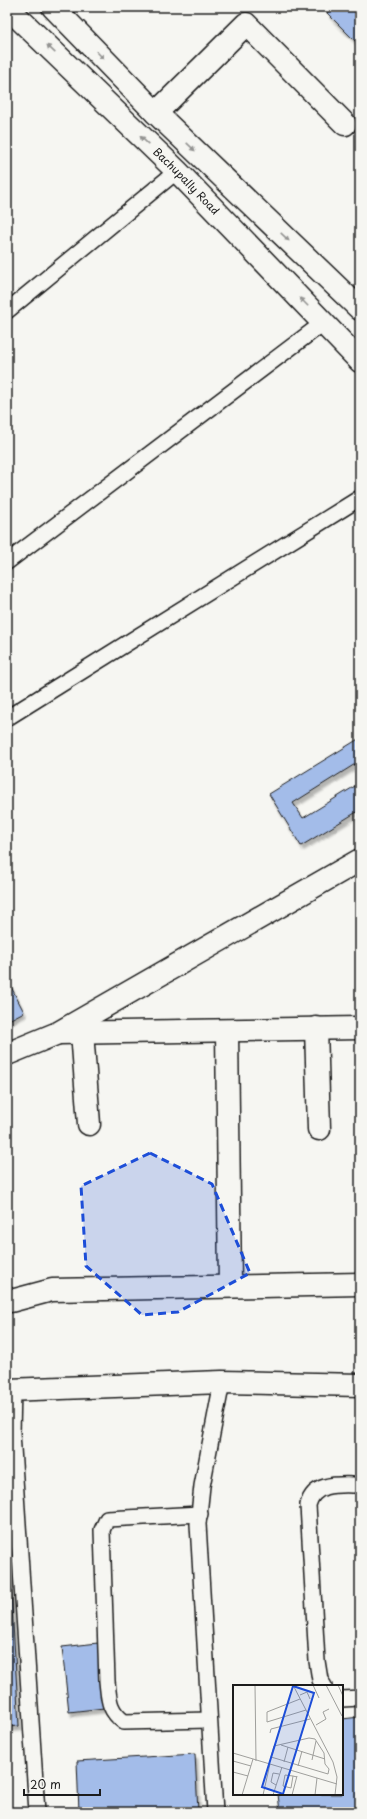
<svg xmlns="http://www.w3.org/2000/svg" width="367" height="1819" font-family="'Playpen Sans',sans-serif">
<defs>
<filter id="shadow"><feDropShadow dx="2.5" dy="4.5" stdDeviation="1" flood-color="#0004"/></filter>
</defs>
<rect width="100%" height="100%" fill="#f6f6f2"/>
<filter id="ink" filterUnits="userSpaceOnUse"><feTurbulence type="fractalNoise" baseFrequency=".025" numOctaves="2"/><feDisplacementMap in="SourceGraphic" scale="8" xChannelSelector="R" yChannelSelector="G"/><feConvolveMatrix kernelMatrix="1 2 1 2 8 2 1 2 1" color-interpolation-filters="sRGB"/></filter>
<g filter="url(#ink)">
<!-- building -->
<g fill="#a3bce9" stroke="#1c1c1c" filter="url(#shadow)">
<path d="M333 7H360V37L355 41 327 13Z"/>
<path d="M360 738V761L293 803 303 818 360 783V810L301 846 269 794Z"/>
<path d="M7 979 24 1012 7 1021Z"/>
<path d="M7 1555H9L19 1726 7 1727Z"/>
<path d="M98 1643 104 1708 69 1712 62 1647Z"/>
<path d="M360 1717V1812H280L278 1794H342V1719Z"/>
<path d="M195 1754 198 1812H79L77 1761Z"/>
</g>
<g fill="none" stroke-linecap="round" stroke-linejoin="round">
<defs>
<g id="service">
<path d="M7 311 177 171"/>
<path d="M7 562 323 323"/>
<path d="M7 718 360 498"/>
<path d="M13 1390 12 1433 37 1812"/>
<path d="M200 1514 107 1519 102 1530 107 1681C109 1699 108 1710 124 1722L209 1720"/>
<path d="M324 1686 320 1680 317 1661 308 1505C314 1481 340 1485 360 1485"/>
<path d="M342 1699 360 1698"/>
<path d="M215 1812 198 1524 202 1486 222 1382"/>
</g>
<g id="minor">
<path d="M156 113 246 24 345 124"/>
<path d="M316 1028 319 1129"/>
<path d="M227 1031 230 1286"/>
<path d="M82 1032 89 1124"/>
<path d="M59 1033 360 1028"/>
<path d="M7 1054 58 1033 360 860"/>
<path d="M7 1298 11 1301 52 1290 360 1284"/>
</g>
<path id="tertiary" d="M7 1390 222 1382 360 1385"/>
<g id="primary">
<path id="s1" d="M7 7 177 171 360 361"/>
<path d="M53 7 156 113 360 309"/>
</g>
</defs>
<!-- service casing -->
<use href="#service" stroke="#1c1c1c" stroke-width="18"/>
<!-- minor casing -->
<use href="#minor" stroke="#1c1c1c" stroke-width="25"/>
<!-- tertiary casing -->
<use href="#tertiary" stroke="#1c1c1c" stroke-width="25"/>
<!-- primary casing -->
<use href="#primary" stroke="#1c1c1c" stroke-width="25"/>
<!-- service -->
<use href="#service" stroke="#f6f6f2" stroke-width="15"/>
<!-- minor -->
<use href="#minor" stroke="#f6f6f2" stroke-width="22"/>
<!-- tertiary -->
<use href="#tertiary" stroke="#f6f6f2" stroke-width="22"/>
<!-- primary -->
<use href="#primary" stroke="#f6f6f2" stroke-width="22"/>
</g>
<!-- one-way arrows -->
<defs><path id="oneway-solid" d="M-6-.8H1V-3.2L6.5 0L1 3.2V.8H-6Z"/></defs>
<g fill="#949492">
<use href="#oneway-solid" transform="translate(51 49) rotate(-136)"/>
<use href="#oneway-solid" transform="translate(100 55) rotate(46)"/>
<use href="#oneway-solid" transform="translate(144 140) rotate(-136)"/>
<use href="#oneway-solid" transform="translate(191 147) rotate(44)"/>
<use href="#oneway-solid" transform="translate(285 237) rotate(44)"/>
<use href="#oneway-solid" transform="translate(304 302) rotate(-134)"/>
</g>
</g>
<!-- marked area -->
<path fill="#1d4ed8" fill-opacity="0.2" stroke="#1d4ed8" stroke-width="3" stroke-dasharray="8 5" stroke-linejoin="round" d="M150 1153 212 1184 250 1273 178 1312 142 1315 86 1266 81 1186Z"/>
<g text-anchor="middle" stroke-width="3" stroke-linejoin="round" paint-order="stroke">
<!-- street labels -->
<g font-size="11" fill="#1c1c1c" stroke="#f6f6f2">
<text dy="4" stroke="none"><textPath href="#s1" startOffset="250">Bachupally Road</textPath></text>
</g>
</g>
<!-- overview -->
<g transform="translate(233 1685)">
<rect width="110" height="110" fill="#f6f6f2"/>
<path fill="none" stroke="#9f9f9c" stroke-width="1" d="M22 0 23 76M60 0 100 77 104 92 102 110M80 0 86 13M93 0 109 31M105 0 110 11M67 10 74 7 77 14M67 14 34 27V37L73 25M83 40 93 34 90 27 96 24M37 48 38 44 77 34M76 53 82 54 91 68 92 79 96 84 95 89 38 72 41 61ZM48 60 92 74M0 68 104 99M79 75 83 56M0 76 18 81M51 77 55 62M65 81 69 66M0 87 15 91M60 91 52 90 50 101 58 103 60 91 64 92M43 100 38 97 40 88 46 89M9 110 20 74M30 110 37 79M40 110 49 82M59 110 64 91M82 110 84 93"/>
<path fill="#1d4ed8" fill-opacity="0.15" stroke="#1d4ed8" stroke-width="2" d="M60 1 81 8 50 109 29 102Z"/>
<rect width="110" height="110" fill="none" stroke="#1c1c1c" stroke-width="2"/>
</g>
<!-- margin -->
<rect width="367" height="1819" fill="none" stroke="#f6f6f2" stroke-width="24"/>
<rect x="12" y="12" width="343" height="1795" fill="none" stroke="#1c1c1c" stroke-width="1.5" filter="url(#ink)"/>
<!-- scale -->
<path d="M24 1789v6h76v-6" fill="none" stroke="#1c1c1c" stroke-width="2"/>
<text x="30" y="1789" font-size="12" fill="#1c1c1c" stroke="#f6f6f2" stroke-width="3" paint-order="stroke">20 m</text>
</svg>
